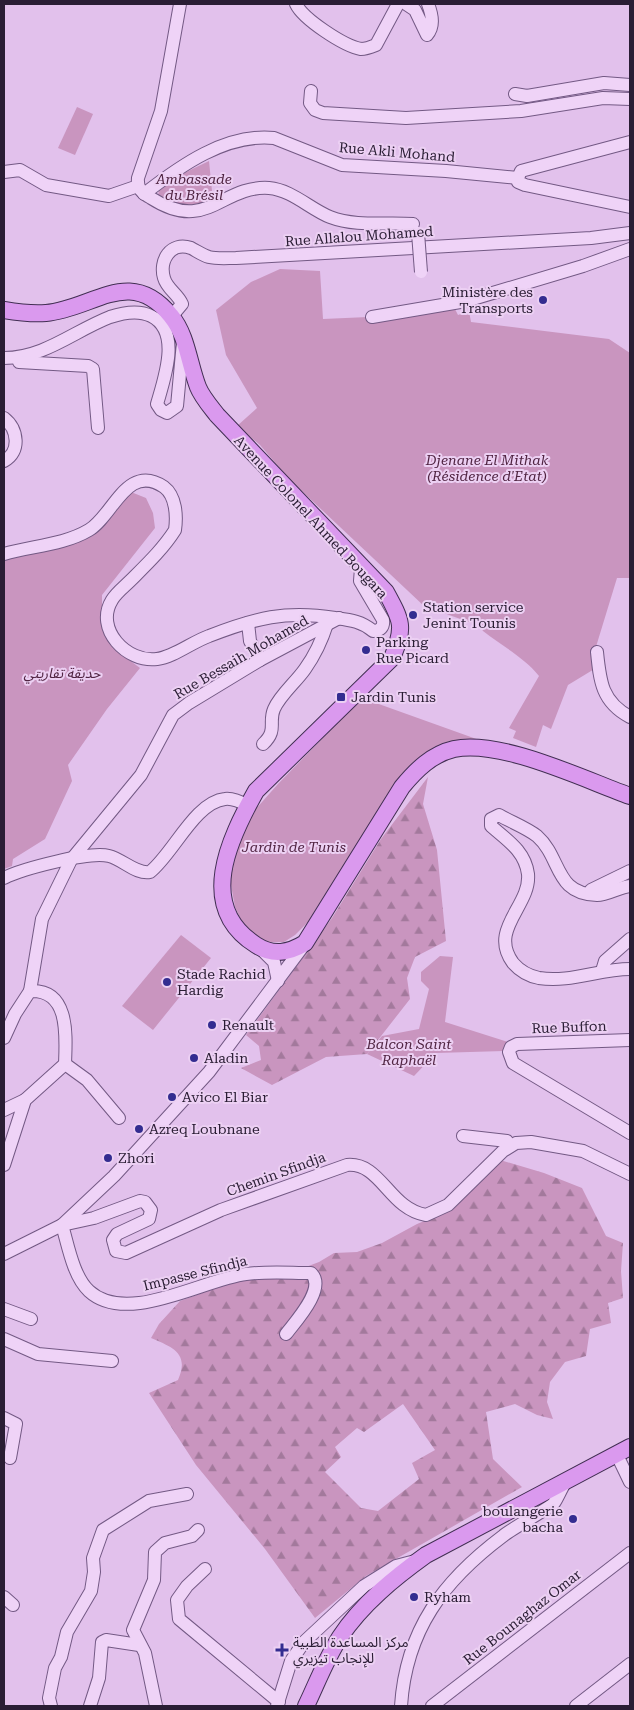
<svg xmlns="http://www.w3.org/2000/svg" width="634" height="1710" font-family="'Roboto Serif','Noto Sans Arabic',serif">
<defs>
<pattern id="forest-firs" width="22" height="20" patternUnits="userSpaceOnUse" patternTransform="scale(1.25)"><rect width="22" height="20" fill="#c995bf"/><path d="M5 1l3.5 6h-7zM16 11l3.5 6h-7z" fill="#a3799c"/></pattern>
</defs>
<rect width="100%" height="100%" fill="#e2c1ec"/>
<!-- green -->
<g fill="#c995bf">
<path d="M77 107 93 114 75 155 58 148Z"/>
<path d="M209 161 213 201 191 205 180 210 158 195 159 191 182 174Z"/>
<path d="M280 269 320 271 323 319 368 317 453 305 458 315 469 311 471 322 609 339 630 353V578H617L595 650 596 668 568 685 551 729 543 725 536 747 513 738 516 731 509 728 539 676C525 658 502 646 483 631L480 626 424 606 289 479 260 445 237 426 257 408 226 355 216 310 251 282Z"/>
<path d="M131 492 146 498 153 513 155 528 102 595V611L116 650 140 668 107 709 68 765 72 781 45 839 13 859 12 866 4 869V557L77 538Z"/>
<path d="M362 698 482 741H450L425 753 400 777 332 888 308 922 295 935 284 942H258L242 922 235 907 231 885V864L246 820 278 784Z"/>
<path d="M181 935 211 958 153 1030 122 1006Z"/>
<path d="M440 956 453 957 445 1022 508 1042 504 1051 436 1053 414 1076 367 1054 382 1036 419 1029 429 989 421 981V972Z"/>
</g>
<!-- forest -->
<g fill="url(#forest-firs)" fill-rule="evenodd">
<path d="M428 777 423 804 437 850 446 941 415 957 407 978 410 999 367 1054 326 1057 272 1085 241 1068 261 1060 259 1046 246 1035 332 918 381 839Z"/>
<path d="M500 1160 544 1173 582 1188 606 1236 623 1243 621 1271 623 1298 608 1303 611 1323 590 1329 586 1356 565 1362 550 1382 547 1402 553 1419 537 1415 515 1404 486 1412 493 1459 522 1487 366 1576 315 1618 265 1549 196 1465 149 1393 178 1380C190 1353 172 1347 151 1338L159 1324 180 1301 232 1282 298 1270 319 1262 334 1253 357 1252 382 1243 417 1224 441 1214 470 1192 486 1171ZM403 1404 435 1450 412 1463 419 1479 378 1511 361 1508 325 1472 341 1457 335 1447 357 1428 364 1432Z"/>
</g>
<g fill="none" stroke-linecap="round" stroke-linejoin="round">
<defs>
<g id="minor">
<path d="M180 4 161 111 138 178C137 189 142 193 151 198 207 234 221 185 269 188 292 190 310 209 330 217 356 227 386 222 413 224"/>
<path d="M296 4C303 19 344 46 361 49 366 49 371 47 376 45L398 4"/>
<path d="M406 4 415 10 427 35C435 26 432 14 428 4"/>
<path d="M311 91 310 103 315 110 323 113 406 118 521 111 603 98 630 99"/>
<path d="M515 94 527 96 604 83 630 85"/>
<path d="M4 172 20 170 46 185 109 196 138 186"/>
<path d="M518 178 521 171 630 142"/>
<path d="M518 178V182L525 185 630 207"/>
<path d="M144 194C180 166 226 133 274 138L342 165 446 171 518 178"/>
<path d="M172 316 182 304C178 294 167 289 164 278 159 261 170 241 191 248 197 251 202 255 209 257 217 259 227 258 236 258L591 238 630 233"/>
<path d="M372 317 466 301 583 266 630 249"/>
<path d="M4 358C44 358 74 331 110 317 122 313 139 310 151 316 182 331 164 379 157 404L161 410 167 413 177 406 183 342"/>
<path d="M19 362 88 366 93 369 98 428"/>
<path d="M4 418C18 429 21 452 4 461"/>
<path d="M4 554C31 546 64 545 89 530 113 516 127 462 164 487 176 496 177 516 175 530 163 549 146 565 130 581 124 587 116 593 112 600 94 629 127 663 157 659 174 657 192 642 209 636 255 618 286 610 335 618 350 620 361 621 373 631 380 631 384 627 383 620L360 581 361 568"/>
<path d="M248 623 250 641 260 660"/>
<path d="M597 652C600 682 602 702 630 717"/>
<path d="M263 744C278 730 268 723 274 709 280 695 296 682 305 669 315 655 322 640 327 624"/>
<path d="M4 878C22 869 89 851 109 856 122 859 137 875 150 872 173 854 195 802 225 799 233 798 241 802 248 806"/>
<path d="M630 886C619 887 608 895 597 895 554 894 562 858 537 836 527 828 511 822 499 815L491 819V826C507 840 525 851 528 874 531 906 488 929 513 963 520 971 529 976 539 978 570 983 599 969 630 969"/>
<path d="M591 890 630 871"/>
<path d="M263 951 274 962 278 981"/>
<path d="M602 971 605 961 630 939"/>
<path d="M30 991 42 919 71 860 141 775 173 715 189 703 260 660 339 618"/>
<path d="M4 1038 15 1014 30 991C70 989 66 1036 65 1064L25 1100 4 1165"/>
<path d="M630 1040 517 1044 511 1047 509 1052 513 1063 630 1133"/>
<path d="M65 1064 87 1080 119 1118"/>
<path d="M4 1110 25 1100"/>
<path d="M463 1136 507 1141 510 1146"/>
<path d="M4 1254 62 1225 94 1218 140 1201 145 1202 151 1210 149 1219 117 1234 113 1240 116 1251 126 1253 221 1210 347 1165C381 1162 389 1209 426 1215L448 1205 503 1151 516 1143 531 1142 583 1151 630 1174"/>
<path d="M4 1309 31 1319"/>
<path d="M286 1334C295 1322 327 1288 311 1273 290 1273 268 1271 246 1274 204 1279 127 1326 89 1291 73 1276 68 1245 62 1225L114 1176 209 1072 304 945"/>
<path d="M4 1339 38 1354 112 1361"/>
<path d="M4 1418 16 1424 10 1458"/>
<path d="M617 1455 630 1482"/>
<path d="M205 1569 187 1586 177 1600 179 1619 279 1702"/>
<path d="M4 1597 13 1605"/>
<path d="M51 1706 49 1698 55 1668 61 1657 67 1632 91 1591 94 1572 93 1558 103 1530 149 1501 187 1494"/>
<path d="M90 1706 99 1678 102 1642 106 1640 139 1645"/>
<path d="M156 1706 145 1653 133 1630 154 1580 155 1552 165 1543 192 1536 198 1530"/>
<path d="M277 1706 291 1661 304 1642 364 1586 396 1566 415 1561"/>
<path d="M401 1706C406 1630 443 1581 503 1536 511 1529 551 1507 554 1503 558 1497 561 1489 565 1483"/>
<path d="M432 1706 630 1553"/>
<path d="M576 1706 630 1664"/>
</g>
<g id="major">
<path d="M4 310C16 312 33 314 46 313 93 309 130 265 171 316 187 335 189 364 198 387 202 397 210 406 217 415L386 592C402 621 405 627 392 658L256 791C229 839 196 907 256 945 273 956 289 953 305 943L402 787C416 770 432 754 454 749 501 739 585 780 630 796"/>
<path d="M306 1706C317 1683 326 1659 340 1637 362 1604 394 1578 426 1555L630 1447"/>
</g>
</defs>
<!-- minor casing -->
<use href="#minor" stroke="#735984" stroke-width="14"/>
<!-- major casing -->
<use href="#major" stroke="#412e52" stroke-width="18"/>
<!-- minor -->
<use href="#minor" stroke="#efd3f7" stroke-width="12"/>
<!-- major -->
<use href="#major" stroke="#da99ee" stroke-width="16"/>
<defs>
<path id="minor-bridge" d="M418 233 421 272"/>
</defs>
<!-- minor-bridge casing -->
<use href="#minor-bridge" stroke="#735984" stroke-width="14" stroke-linecap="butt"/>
<!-- minor-bridge -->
<use href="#minor-bridge" stroke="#efd3f7" stroke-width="12"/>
</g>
<!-- markers -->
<g fill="#332c90" stroke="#ecd0f3" stroke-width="2">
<circle cx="543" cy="300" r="5"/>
<circle cx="413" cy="615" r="5"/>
<circle cx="366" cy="650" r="5"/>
<rect x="336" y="692" width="10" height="10" rx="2.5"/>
<circle cx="167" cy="982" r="5"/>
<circle cx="212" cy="1025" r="5"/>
<circle cx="194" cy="1058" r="5"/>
<circle cx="172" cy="1097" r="5"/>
<circle cx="139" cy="1129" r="5"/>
<circle cx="108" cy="1158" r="5"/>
<circle cx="573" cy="1519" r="5"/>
<circle cx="414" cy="1597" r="5"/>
<path d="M279.5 1642.5h5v5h5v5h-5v5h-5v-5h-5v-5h5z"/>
</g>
<g text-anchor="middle" stroke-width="4" stroke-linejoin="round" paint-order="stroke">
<!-- street labels -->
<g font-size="14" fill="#2a1d34" stroke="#ecd0f3">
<text transform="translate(397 152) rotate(5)" y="5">Rue Akli Mohand</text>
<text transform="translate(359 236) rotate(-4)" y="5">Rue Allalou Mohamed</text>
<text transform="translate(311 517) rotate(47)" y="5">Avenue Colonel Ahmed Bougara</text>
<text transform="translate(241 657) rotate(-30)" y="5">Rue Bessaih Mohamed</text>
<text transform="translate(569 1027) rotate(-2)" y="5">Rue Buffon</text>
<text transform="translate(276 1174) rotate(-20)" y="5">Chemin Sfindja</text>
<text transform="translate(195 1273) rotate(-14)" y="5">Impasse Sfindja</text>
<text transform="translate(522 1617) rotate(-38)" y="5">Rue Bounaghaz Omar</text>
</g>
<!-- park labels -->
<g font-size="14" font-style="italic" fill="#502442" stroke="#ecd0f3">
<text x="194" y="184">Ambassade<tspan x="194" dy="16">du Brésil</tspan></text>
<text x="487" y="465">Djenane El Mithak<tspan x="487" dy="16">(Résidence d'Etat)</tspan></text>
<text x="62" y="678">حديقة تفاريتي</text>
<text x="294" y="852">Jardin de Tunis</text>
<text x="409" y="1049">Balcon Saint<tspan x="409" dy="16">Raphaël</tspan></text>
</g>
<!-- poi labels -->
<g font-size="14" fill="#2a1d34" stroke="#ecd0f3" text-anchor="start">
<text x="533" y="297" text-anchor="end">Ministère des<tspan x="533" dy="16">Transports</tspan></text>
<text x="423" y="612">Station service<tspan x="423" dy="16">Jenint Tounis</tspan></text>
<text x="376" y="647">Parking<tspan x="376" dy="16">Rue Picard</tspan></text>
<text x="351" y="702">Jardin Tunis</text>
<text x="177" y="979">Stade Rachid<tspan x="177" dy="16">Hardig</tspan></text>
<text x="222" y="1030">Renault</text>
<text x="204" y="1063">Aladin</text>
<text x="182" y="1102">Avico El Biar</text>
<text x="149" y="1134">Azreq Loubnane</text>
<text x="118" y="1163">Zhori</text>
<text x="563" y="1516" text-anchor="end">boulangerie<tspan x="563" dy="16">bacha</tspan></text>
<text x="424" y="1602">Ryham</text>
<text x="293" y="1647">مركز المساعدة الطبية<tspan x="293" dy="16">للإنجاب تيزيري</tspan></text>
</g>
</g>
<!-- border -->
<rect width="634" height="1710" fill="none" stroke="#2a1d34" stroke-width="10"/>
</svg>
